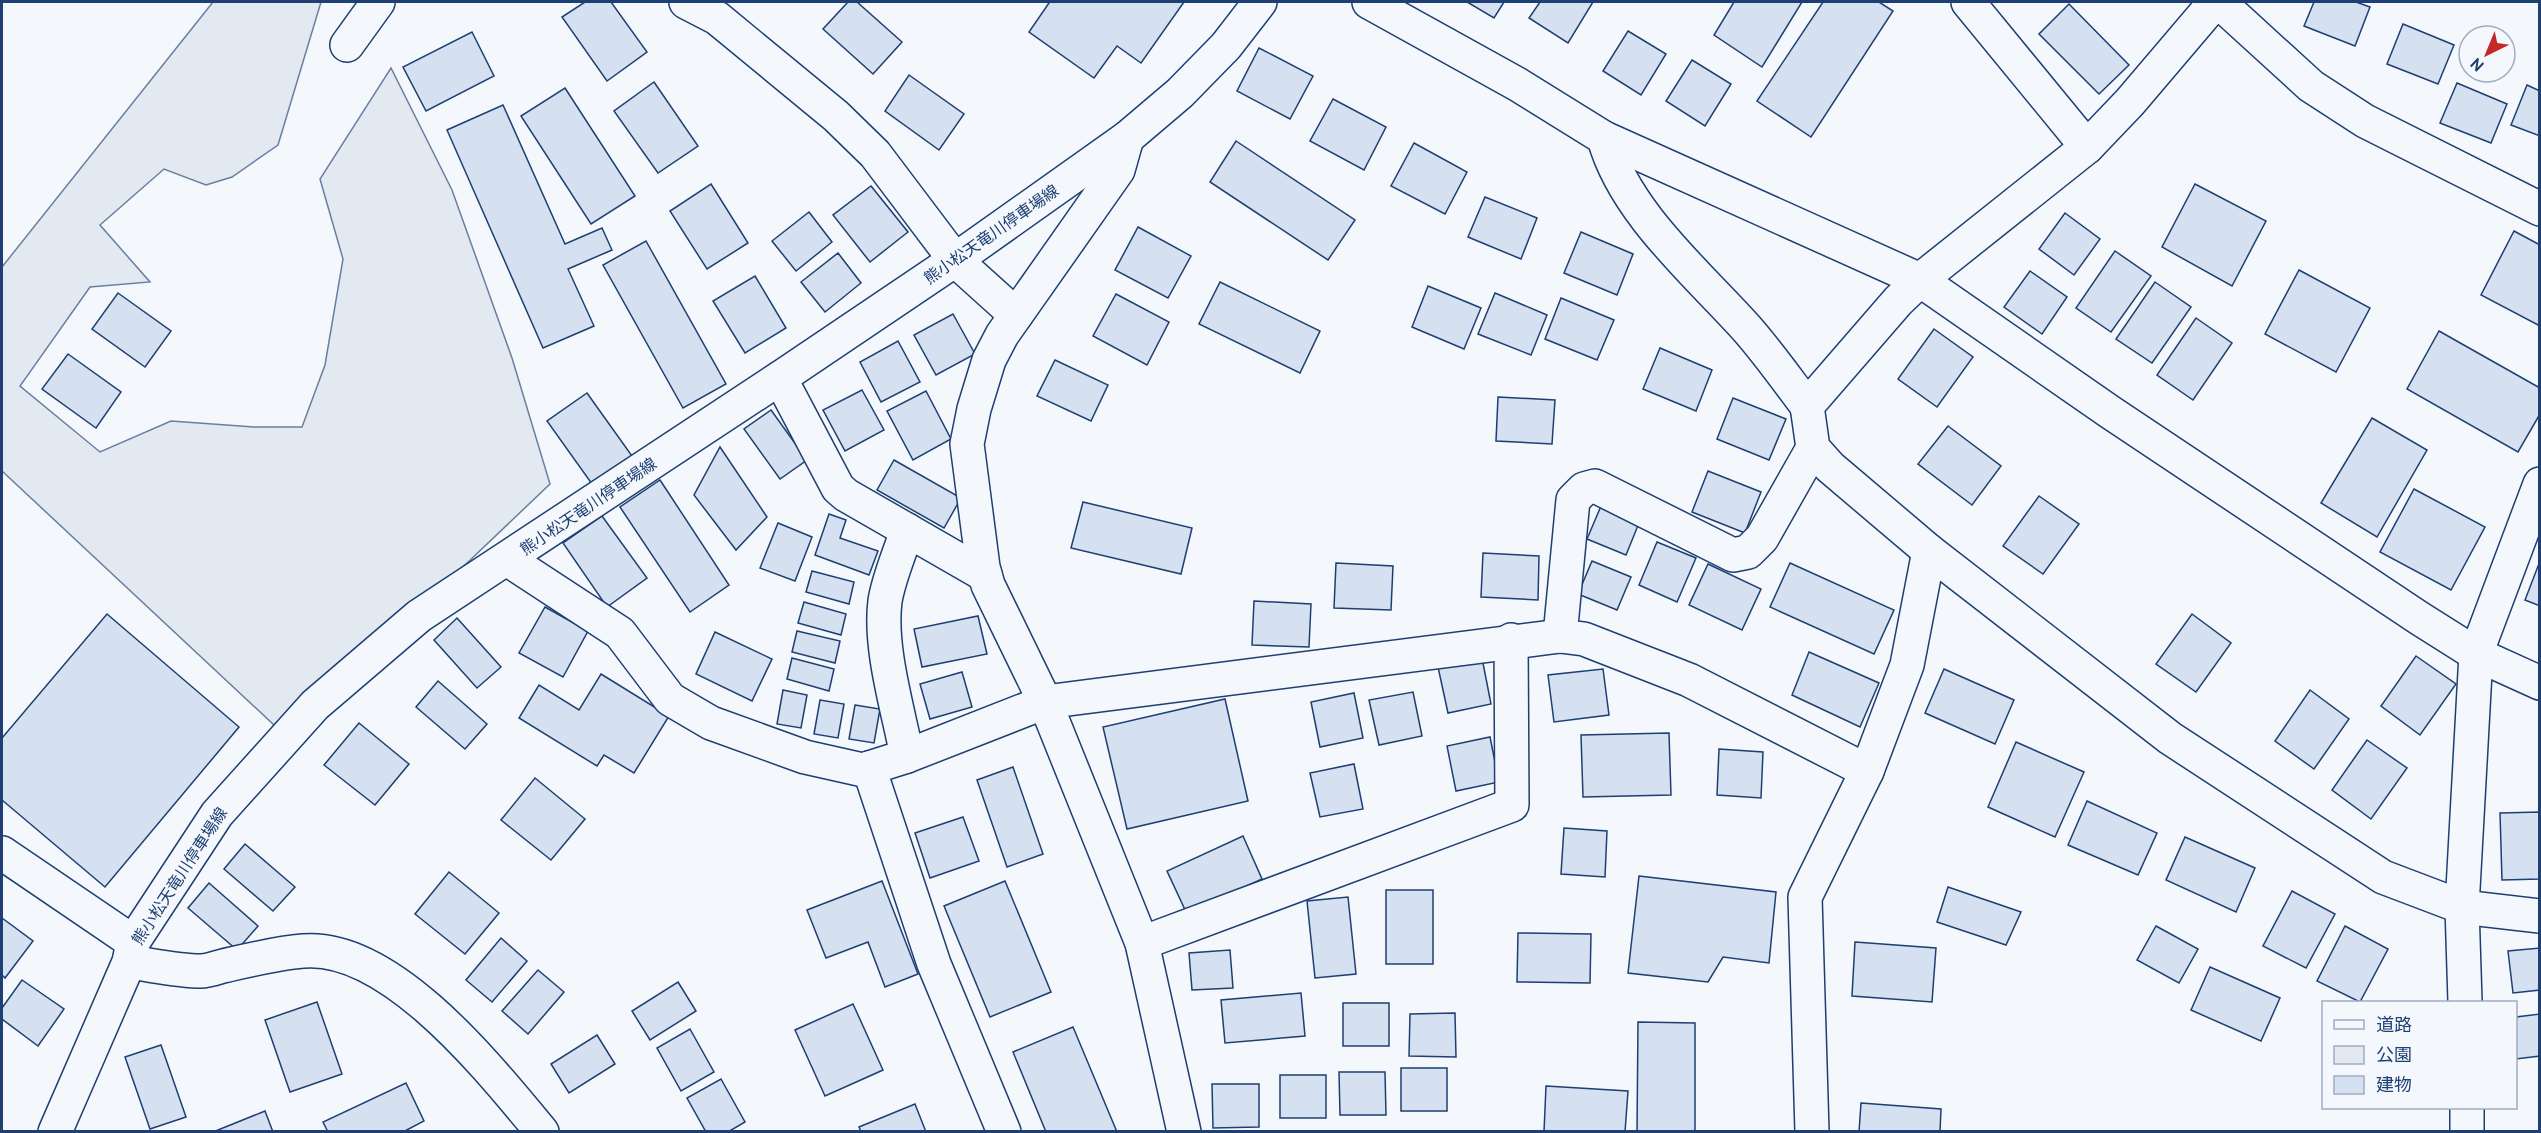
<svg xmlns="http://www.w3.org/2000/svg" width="2541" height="1133" font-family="Cabin,'Noto Sans JP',sans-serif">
<rect width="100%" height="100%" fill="#f4f7fb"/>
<!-- green -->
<path fill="#e3e9f0" stroke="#687fa3" stroke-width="1.5" d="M213 2H321L278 145 232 177 206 185 164 169 100 225 150 282 90 287 20 386 100 452 171 421 254 427H302L325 365 343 259 320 179 391 68 452 190 512 358 550 484 466 564 274 725 2 471V267Z"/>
<!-- building -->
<g fill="#d5e0f0" stroke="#1d3f73" stroke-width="1.5">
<path d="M585 2H611L647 52 607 81 562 17Z"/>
<path d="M848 2H857L902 42 873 74 823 29Z"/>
<path d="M1047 2H1184L1141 63 1117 46 1094 78 1029 32 1049 3Z"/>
<path d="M1467 2H1504L1494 18Z"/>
<path d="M1540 2H1593L1568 43 1529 18Z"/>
<path d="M1734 2H1802L1762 67 1714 35Z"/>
<path d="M1823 2H1879L1893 11 1811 137 1757 101Z"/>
<path d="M2314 2H2356L2370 7 2355 46 2304 26Z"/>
<path d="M2069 4 2129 65 2099 94 2039 34Z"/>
<path d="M2403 24 2454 45 2438 84 2387 64Z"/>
<path d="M1628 31 1666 54 1641 95 1603 71Z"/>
<path d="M472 32 494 76 426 111 403 67Z"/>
<path d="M1259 48 1313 76 1290 119 1237 91Z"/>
<path d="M1692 60 1731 84 1705 126 1666 101Z"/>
<path d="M909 75 964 114 939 150 885 111Z"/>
<path d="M654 82 698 146 658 173 614 111Z"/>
<path d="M2457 83 2507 104 2491 143 2440 123Z"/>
<path d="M2527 85 2540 91V136L2511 125Z"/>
<path d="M565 88 635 196 591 224 521 116Z"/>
<path d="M1333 99 1386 127 1364 170 1310 141Z"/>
<path d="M503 105 565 244 602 228 612 250 568 269 594 326 543 348 447 130Z"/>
<path d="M1236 141 1355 220 1328 260 1210 182Z"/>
<path d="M1414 143 1467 172 1445 214 1391 186Z"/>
<path d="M711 184 748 243 707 269 670 211Z"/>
<path d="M2195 184 2266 221 2232 286 2162 247Z"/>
<path d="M871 186 908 232 870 262 833 215Z"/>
<path d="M1485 197 1537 218 1521 259 1468 237Z"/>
<path d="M809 212 832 242 796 271 772 241Z"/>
<path d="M2065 213 2100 239 2074 275 2039 249Z"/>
<path d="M1138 227 1191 256 1168 298 1115 270Z"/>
<path d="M2514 231 2540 245V326L2481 295Z"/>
<path d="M1581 232 1633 254 1617 295 1564 273Z"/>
<path d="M646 241 726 384 683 408 603 265Z"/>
<path d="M2115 251 2151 276 2111 332 2076 308Z"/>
<path d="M838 253 861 283 825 312 801 282Z"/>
<path d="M2299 270 2370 308 2336 372 2265 334Z"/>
<path d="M2030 271 2067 297 2042 334 2004 307Z"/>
<path d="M755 276 786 328 745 353 713 301Z"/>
<path d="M1220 282 1320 331 1300 373 1199 324Z"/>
<path d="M2155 282 2191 307 2152 363 2116 339Z"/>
<path d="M1428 286 1481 308 1464 349 1412 327Z"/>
<path d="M118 293 171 331 145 367 92 329Z"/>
<path d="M1495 293 1547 315 1531 355 1478 334Z"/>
<path d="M1116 294 1169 322 1147 365 1093 336Z"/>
<path d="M1561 298 1614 320 1597 360 1545 339Z"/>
<path d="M953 314 975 354 936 375 914 335Z"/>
<path d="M2196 318 2232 343 2193 400 2157 375Z"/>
<path d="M1934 329 1973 357 1937 407 1898 379Z"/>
<path d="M2439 331 2540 388V414L2518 452 2407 389Z"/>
<path d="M898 341 920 382 881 402 860 362Z"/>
<path d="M1660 348 1712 370 1696 411 1643 389Z"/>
<path d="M68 354 121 392 96 428 42 389Z"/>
<path d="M1055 360 1108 385 1091 421 1037 396Z"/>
<path d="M862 390 884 430 845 451 823 410Z"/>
<path d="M926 391 951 439 913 460 887 411Z"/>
<path d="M587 393 632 456 592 484 547 421Z"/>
<path d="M1498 397 1555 400 1552 444 1496 441Z"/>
<path d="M1733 398 1786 419 1769 460 1717 439Z"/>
<path d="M771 410 807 460 780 479 744 429Z"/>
<path d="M2372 418 2427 450 2377 537 2321 503Z"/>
<path d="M1948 426 2001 466 1972 505 1918 464Z"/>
<path d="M720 447 767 517 736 550 694 495Z"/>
<path d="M894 460 961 498 944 528 877 490Z"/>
<path d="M1708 471 1761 492 1745 533 1692 512Z"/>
<path d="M660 480 729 585 690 612 620 507Z"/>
<path d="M2414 489 2485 527 2451 590 2380 552Z"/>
<path d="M2039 496 2079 524 2043 574 2003 546Z"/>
<path d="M1083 502 1192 528 1181 574 1071 548Z"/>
<path d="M1601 506 1639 523 1626 555 1587 539Z"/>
<path d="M829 514 846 520 840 538 878 551 869 575 815 555Z"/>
<path d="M602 516 647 578 607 607 563 543Z"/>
<path d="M778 523 812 537 795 581 760 568Z"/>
<path d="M1657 542 1696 558 1677 602 1639 585Z"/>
<path d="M1483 553 1539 556 1538 600 1481 597Z"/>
<path d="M1592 561 1631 577 1617 610 1578 594Z"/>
<path d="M2540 561V606L2525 600Z"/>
<path d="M1336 563 1393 566 1391 610 1334 608Z"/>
<path d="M1790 563 1894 610 1874 654 1770 607Z"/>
<path d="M1708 564 1761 589 1742 630 1689 605Z"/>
<path d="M812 571 854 582 849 604 806 592Z"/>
<path d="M1254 601 1311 604 1309 647 1252 645Z"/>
<path d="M804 602 846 614 841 635 798 623Z"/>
<path d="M545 607 588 631 563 677 519 653Z"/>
<path d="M107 614 239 727 105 887 2 800V738Z"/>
<path d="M2192 614 2231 643 2196 692 2156 664Z"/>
<path d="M978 616 987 654 922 667 914 629Z"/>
<path d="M457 618 501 667 477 688 434 640Z"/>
<path d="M797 631 840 641 835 663 792 652Z"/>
<path d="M715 632 772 659 752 701 696 674Z"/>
<path d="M1809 652 1879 683 1860 727 1792 695Z"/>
<path d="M2416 656 2456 684 2420 735 2381 706Z"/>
<path d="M792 658 834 669 829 691 787 679Z"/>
<path d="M1482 658 1491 704 1448 713 1438 667Z"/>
<path d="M1603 669 1609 715 1554 722 1548 675Z"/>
<path d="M1944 669 2014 700 1995 744 1925 713Z"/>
<path d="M962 672 972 707 930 719 920 684Z"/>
<path d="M601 674 669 716 634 773 604 755 597 766 519 718 539 685 579 710Z"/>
<path d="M438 681 487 724 465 749 416 707Z"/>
<path d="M783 690 807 695 801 728 777 724Z"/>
<path d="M2310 690 2349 719 2314 769 2275 741Z"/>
<path d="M1413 692 1422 736 1379 745 1369 700Z"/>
<path d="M1354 693 1363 738 1320 747 1311 702Z"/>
<path d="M1225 699 1248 801 1127 829 1103 727Z"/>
<path d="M820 700 844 704 838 738 814 734Z"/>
<path d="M855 705 880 709 874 743 849 739Z"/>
<path d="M359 723 409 764 375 805 324 765Z"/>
<path d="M1669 733 1671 795 1583 797 1581 735Z"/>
<path d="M1490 737 1499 782 1456 791 1447 746Z"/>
<path d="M2367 740 2407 768 2371 819 2332 790Z"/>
<path d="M2016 742 2084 772 2055 837 1988 807Z"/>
<path d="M1719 749 1763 752 1761 798 1717 795Z"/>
<path d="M1354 764 1363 809 1320 817 1310 773Z"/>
<path d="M1013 767 1043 854 1007 867 977 780Z"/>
<path d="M535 778 585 819 551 860 501 820Z"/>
<path d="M2087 801 2157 833 2138 875 2068 845Z"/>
<path d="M2540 812V879L2502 880 2500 813Z"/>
<path d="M963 817 979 861 930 878 915 833Z"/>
<path d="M1564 828 1607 831 1605 877 1561 874Z"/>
<path d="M1243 836 1262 879 1187 914 1167 871Z"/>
<path d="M2185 837 2255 868 2236 912 2166 880Z"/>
<path d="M245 844 295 887 273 911 224 869Z"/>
<path d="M449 872 499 913 465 954 415 914Z"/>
<path d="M1639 876 1776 892 1769 963 1723 957 1708 982 1628 973Z"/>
<path d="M882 881 918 974 885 987 868 942 826 958 807 910Z"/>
<path d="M1005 881 1051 992 990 1017 944 906Z"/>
<path d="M209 883 258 926 237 950 188 908Z"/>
<path d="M1948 887 2021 912 2006 945 1937 922Z"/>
<rect x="1386" y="890" width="47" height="74"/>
<path d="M2292 891 2335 914 2306 968 2263 946Z"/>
<path d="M1348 897 1356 974 1315 978 1307 901Z"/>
<path d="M2 918 33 941 5 978 2 975Z"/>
<path d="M2156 926 2198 949 2179 983 2137 960Z"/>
<path d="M2345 926 2388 949 2360 1002 2317 981Z"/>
<path d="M1518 933 1591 934 1590 983 1517 982Z"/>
<path d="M501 938 527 961 492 1002 466 980Z"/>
<path d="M1855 942 1936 948 1932 1002 1852 996Z"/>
<path d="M2540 948V990L2513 993 2508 951Z"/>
<path d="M1230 950 1233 988 1192 990 1189 953Z"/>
<path d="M2210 967 2280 998 2261 1041 2191 1010Z"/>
<path d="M538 970 564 992 528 1034 502 1011Z"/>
<path d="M22 980 64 1009 38 1046 2 1019V1008Z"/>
<path d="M678 982 696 1011 650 1040 632 1011Z"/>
<path d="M1301 993 1305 1036 1225 1043 1221 1000Z"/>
<path d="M317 1002 342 1074 290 1092 265 1020Z"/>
<rect x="1343" y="1003" width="46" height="43"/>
<path d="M853 1004 883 1070 825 1096 795 1030Z"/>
<path d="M1455 1013 1456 1057 1409 1056 1410 1014Z"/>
<path d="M2540 1014V1056L2516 1059V1017Z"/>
<path d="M1638 1022 1695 1023V1132H1637Z"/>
<path d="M1073 1027 1117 1132H1046L1013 1052Z"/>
<path d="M690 1029 714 1072 681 1091 657 1048Z"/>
<path d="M597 1035 615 1064 569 1093 551 1064Z"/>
<path d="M161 1045 186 1117 150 1129 125 1057Z"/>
<rect x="1401" y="1068" width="46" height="43"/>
<path d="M1339 1072H1385L1386 1115H1340Z"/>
<rect x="1280" y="1075" width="46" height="43"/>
<path d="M721 1079 745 1122 728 1132H706L687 1098Z"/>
<path d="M406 1083 424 1121 403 1132H328L323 1122Z"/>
<path d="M1212 1084H1259V1127L1213 1128Z"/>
<path d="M1546 1086 1628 1091 1625 1132H1544Z"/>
<path d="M1861 1103 1941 1109 1940 1132H1859Z"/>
<path d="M915 1104 926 1132H861L859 1127Z"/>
<path d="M265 1111 273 1132H213Z"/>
</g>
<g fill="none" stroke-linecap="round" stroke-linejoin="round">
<defs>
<g id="minor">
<path d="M686 2 717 18 836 116 875 154 955 260 1016 315"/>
<path d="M1968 2 2087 147"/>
<path d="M2215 2 2130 102 2087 147 1920 280 1898 301 1807 406 1813 448 1830 467 1929 551 2170 738 2383 877 2462 907 2540 916"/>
<path d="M2219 2 2311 86 2365 121 2540 209"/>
<path d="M347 45 378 2"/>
<path d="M1127 138 1118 170 1002 335 989 360 974 409 967 444 983 567 988 585 1045 702 1142 943 1184 1132"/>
<path d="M1604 138C1624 212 1698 274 1748 330 1769 354 1788 381 1807 406"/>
<path d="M1920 280 2110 412 2419 618 2476 654 2540 683"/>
<path d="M780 378 838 488 846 495 985 575"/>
<path d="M507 559 620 633 670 699 711 723 805 757 863 770 907 756 1045 702 1560 636 1584 639 1689 680 1867 771"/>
<path d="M1560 636 1573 500 1584 489 1595 486 1733 555 1748 552 1762 538 1813 448"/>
<path d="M907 756C898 709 879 648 885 601 889 577 900 553 907 530"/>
<path d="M869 768 934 964 1004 1132"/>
<path d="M2 853 133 942"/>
<path d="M1142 943 1512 805 1511 640"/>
<path d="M129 962C152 965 177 971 201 971 208 971 216 968 223 966 249 960 277 953 303 951 391 943 491 1071 542 1132"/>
<path d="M2465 1002 2462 907 2476 654 2540 484"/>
<path d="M2467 1108V1132"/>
<path d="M1812 1132 1805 897 1867 771 1907 665 1929 551"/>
</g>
<path id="tertiary" d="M1369 2 1517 84 1604 138 1920 280"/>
<path id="secondary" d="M55 1132 129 962 133 942 217 814 315 705 419 616 780 378 955 260 1127 138 1180 93 1226 46 1260 2"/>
</defs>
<!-- minor casing -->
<use href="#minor" stroke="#1d3f73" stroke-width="36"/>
<!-- tertiary casing -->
<use href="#tertiary" stroke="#1d3f73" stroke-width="36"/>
<!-- secondary casing -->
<use href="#secondary" stroke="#1d3f73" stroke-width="36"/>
<!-- minor -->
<use href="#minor" stroke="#f4f7fb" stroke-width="33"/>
<!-- tertiary -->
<use href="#tertiary" stroke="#f4f7fb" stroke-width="33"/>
<!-- secondary -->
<use href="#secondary" stroke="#f4f7fb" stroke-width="33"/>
</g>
<g text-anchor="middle" stroke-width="4.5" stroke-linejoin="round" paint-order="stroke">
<!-- street labels -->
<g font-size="16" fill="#1d3f73" stroke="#f4f7fb">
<text transform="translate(991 234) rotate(-35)" y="6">熊小松天竜川停車場線</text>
<text transform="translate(588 506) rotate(-34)" y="6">熊小松天竜川停車場線</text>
<text transform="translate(179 876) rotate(-57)" y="6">熊小松天竜川停車場線</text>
</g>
</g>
<!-- border -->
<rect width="2541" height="1133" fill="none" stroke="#1d3f73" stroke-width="6"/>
<!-- legend -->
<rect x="2322" y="1001" width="195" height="108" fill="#f4f7fb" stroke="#9eadc5" stroke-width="1.5"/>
<rect x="2334" y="1020" width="30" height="9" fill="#f4f7fb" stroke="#9eadc5" stroke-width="1.5"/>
<text x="2376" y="1031" font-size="18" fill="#1d3f73">道路</text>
<rect x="2334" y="1046" width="30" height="18" fill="#e3e9f0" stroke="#9eadc5" stroke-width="1.5"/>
<text x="2376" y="1061" font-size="18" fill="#1d3f73">公園</text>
<rect x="2334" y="1076" width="30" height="18" fill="#d5e0f0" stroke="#9eadc5" stroke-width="1.5"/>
<text x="2376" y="1091" font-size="18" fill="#1d3f73">建物</text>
<!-- north arrow -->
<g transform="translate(2487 54) rotate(223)"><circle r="28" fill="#f4f7fb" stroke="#9eadc5" stroke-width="1.5"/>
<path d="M0-4.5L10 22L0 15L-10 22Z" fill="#c62828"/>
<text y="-9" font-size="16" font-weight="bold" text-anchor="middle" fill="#1d3f73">N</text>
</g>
</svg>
